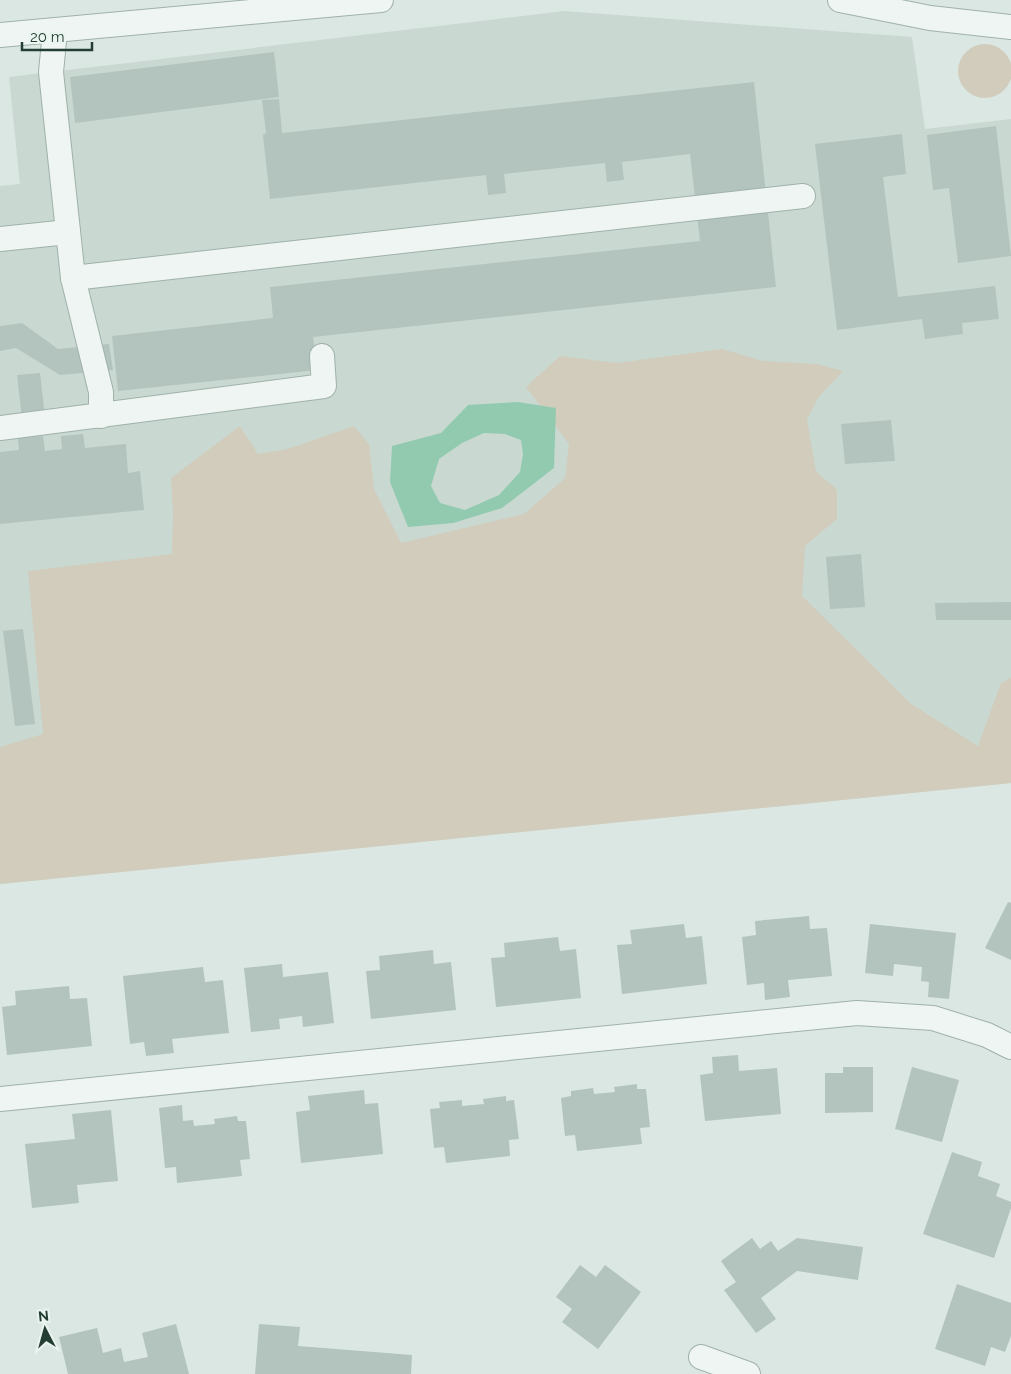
<svg xmlns="http://www.w3.org/2000/svg" width="1011" height="1374" font-family="Raleway,sans-serif">
<rect width="100%" height="100%" fill="#dbe7e2"/>
<!-- built -->
<path fill="#c9d9d2" d="M564 11 912 37 925 129 1011 119V783L0 884V186L20 184 9 77Z"/>
<!-- green -->
<g fill="#d1ccbb">
<circle cx="985" cy="71" r="27"/>
<path d="M722 349 763 361 817 364 843 371 818 398 807 420 816 471 837 490V519L805 546 802 596 911 704 978 746 1001 683 1011 678V783L0 884V747L43 734 28 571 172 554 173 512 171 478 240 426 258 454 288 449 354 426 369 444 374 489 401 543 524 514 565 478 569 444 526 387 560 356 617 363Z"/>
</g>
<!-- water -->
<path fill="#92caaf" fill-rule="evenodd" d="M518 402 556 408 554 468 502 508 453 523 408 527 390 482 392 446 441 433 468 405ZM484 433 505 434 521 440 523 454 520 472 499 495 465 510 440 503 431 486 439 459 462 443Z"/>
<!-- building -->
<g fill="#b2c4bd">
<path d="M274 52 279 97 75 123 70 77Z"/>
<path d="M754 82 776 287 313 337 317 370 118 391 112 336 273 318 270 287 700 241 690 154 622 162 624 180 607 182 605 163 504 174 506 193 488 195 486 175 270 199 263 135 266 133 262 100 279 99 282 133Z"/>
<path d="M996 126 1011 256 958 263 949 188 933 190 927 135Z"/>
<path d="M902 134 906 174 883 177 898 297 995 286 999 319 962 323 963 334 925 339 922 319 837 330 815 144Z"/>
<path d="M22 323 58 349 109 344 113 370 60 375 16 348 0 351V326Z"/>
<path d="M40 373 45 417 22 419 17 375Z"/>
<path d="M891 420 895 461 845 464 841 424Z"/>
<path d="M83 434 85 448 126 444 128 473 140 471 144 510 0 524V452L19 450 18 438 43 436 45 451 62 449 61 436Z"/>
<path d="M861 554 865 607 830 609 826 557Z"/>
<path d="M1011 602V620H936L935 603Z"/>
<path d="M23 629 35 724 15 726 3 631Z"/>
<path d="M1008 902 1011 903V960L985 948Z"/>
<path d="M809 916 810 929 827 928 832 976 788 980 790 997 765 1000 764 983 747 985 742 937 756 935 755 921Z"/>
<path d="M684 924 686 938 702 936 707 984 622 994 617 945 632 944 630 930Z"/>
<path d="M870 924 956 933 949 999 928 997 929 982 921 981 922 967 894 964 893 976 865 973Z"/>
<path d="M558 937 560 951 576 949 581 998 496 1007 491 958 505 957 504 943Z"/>
<path d="M433 950 434 964 451 962 456 1010 371 1019 366 971 380 970 379 956Z"/>
<path d="M282 964 283 977 328 972 334 1023 303 1027 302 1016 279 1019 280 1029 251 1032 244 968Z"/>
<path d="M203 967 205 982 223 980 229 1033 172 1039 174 1053 146 1056 144 1042 130 1044 123 976Z"/>
<path d="M69 986 70 999 87 998 92 1046 7 1055 2 1007 16 1005 15 991Z"/>
<path d="M738 1055 739 1071 777 1068 781 1114 705 1121 700 1075 713 1073 712 1057Z"/>
<path d="M843 1067H873V1112L825 1113V1073H843Z"/>
<path d="M912 1067 959 1080 942 1142 895 1129Z"/>
<path d="M637 1084V1089H646L650 1127 640 1128 642 1144 577 1151 575 1135 565 1136 561 1098 571 1096V1091L593 1088 594 1094 615 1092 614 1087Z"/>
<path d="M364 1090 365 1104 378 1103 383 1154 301 1163 296 1112 310 1110 308 1096Z"/>
<path d="M506 1096V1101L514 1100 519 1139 509 1140 510 1156 446 1163 444 1147 434 1148 430 1109 440 1108 439 1102 462 1100V1106L484 1104 483 1099Z"/>
<path d="M182 1105 183 1121 193 1120 194 1126 215 1124 214 1119 237 1116 238 1121H246L250 1159 240 1160 242 1176 177 1183 176 1167 165 1168 159 1108Z"/>
<path d="M111 1110 118 1181 77 1185 79 1203 32 1208 25 1144 75 1139 72 1114Z"/>
<path d="M952 1152 982 1162 978 1176 1000 1184 996 1196 1011 1202V1208L994 1258 923 1234Z"/>
<path d="M752 1238 760 1249 771 1241 778 1251 797 1238 863 1247 858 1280 797 1271 761 1298 776 1319 756 1333 724 1290 736 1282 721 1261Z"/>
<path d="M580 1265 596 1277 605 1265 641 1292 598 1349 562 1322 572 1309 556 1297Z"/>
<path d="M957 1284 1011 1303V1336L1005 1352 991 1347 985 1366 935 1349Z"/>
<path d="M176 1324 189 1374H68L59 1337 97 1328 103 1353 121 1348 124 1362 148 1357 142 1333Z"/>
<path d="M259 1324 300 1327 298 1346 412 1355 411 1374H255Z"/>
</g>
<g fill="none" stroke-linecap="round" stroke-linejoin="round">
<defs>
<g id="minor">
<path d="M840 0 930 18 1011 27"/>
<path d="M55 31 51 72 73 278 803 196"/>
<path d="M0 35 381 0"/>
<path d="M0 239 68 232"/>
<path d="M73 278 101 392V416"/>
<path d="M0 428 324 386 322 356"/>
<path d="M0 1099 857 1013 933 1018 987 1035 1011 1047"/>
<path d="M701 1357 748 1374"/>
</g>
</defs>
<!-- minor casing -->
<use href="#minor" stroke="#a0b1aa" stroke-width="26"/>
<!-- minor -->
<use href="#minor" stroke="#eef5f2" stroke-width="24"/>
</g>
<!-- north arrow -->
<g transform="translate(45 1329) rotate(354)" stroke="#eaf5f0" stroke-width="4" paint-order="stroke">
<path d="M0-4L9 19L0 12L-9 19Z" fill="#243e34"/>
<text y="-8" font-size="14" font-weight="bold" text-anchor="middle" fill="#243e34">N</text>
</g>
<!-- scale -->
<path d="M22 42v8h70v-8" fill="none" stroke="#243e34" stroke-width="2.5"/>
<text x="30" y="42" font-size="15" fill="#243e34" stroke="#eaf5f0" stroke-width="4" paint-order="stroke">20 m</text>
</svg>
